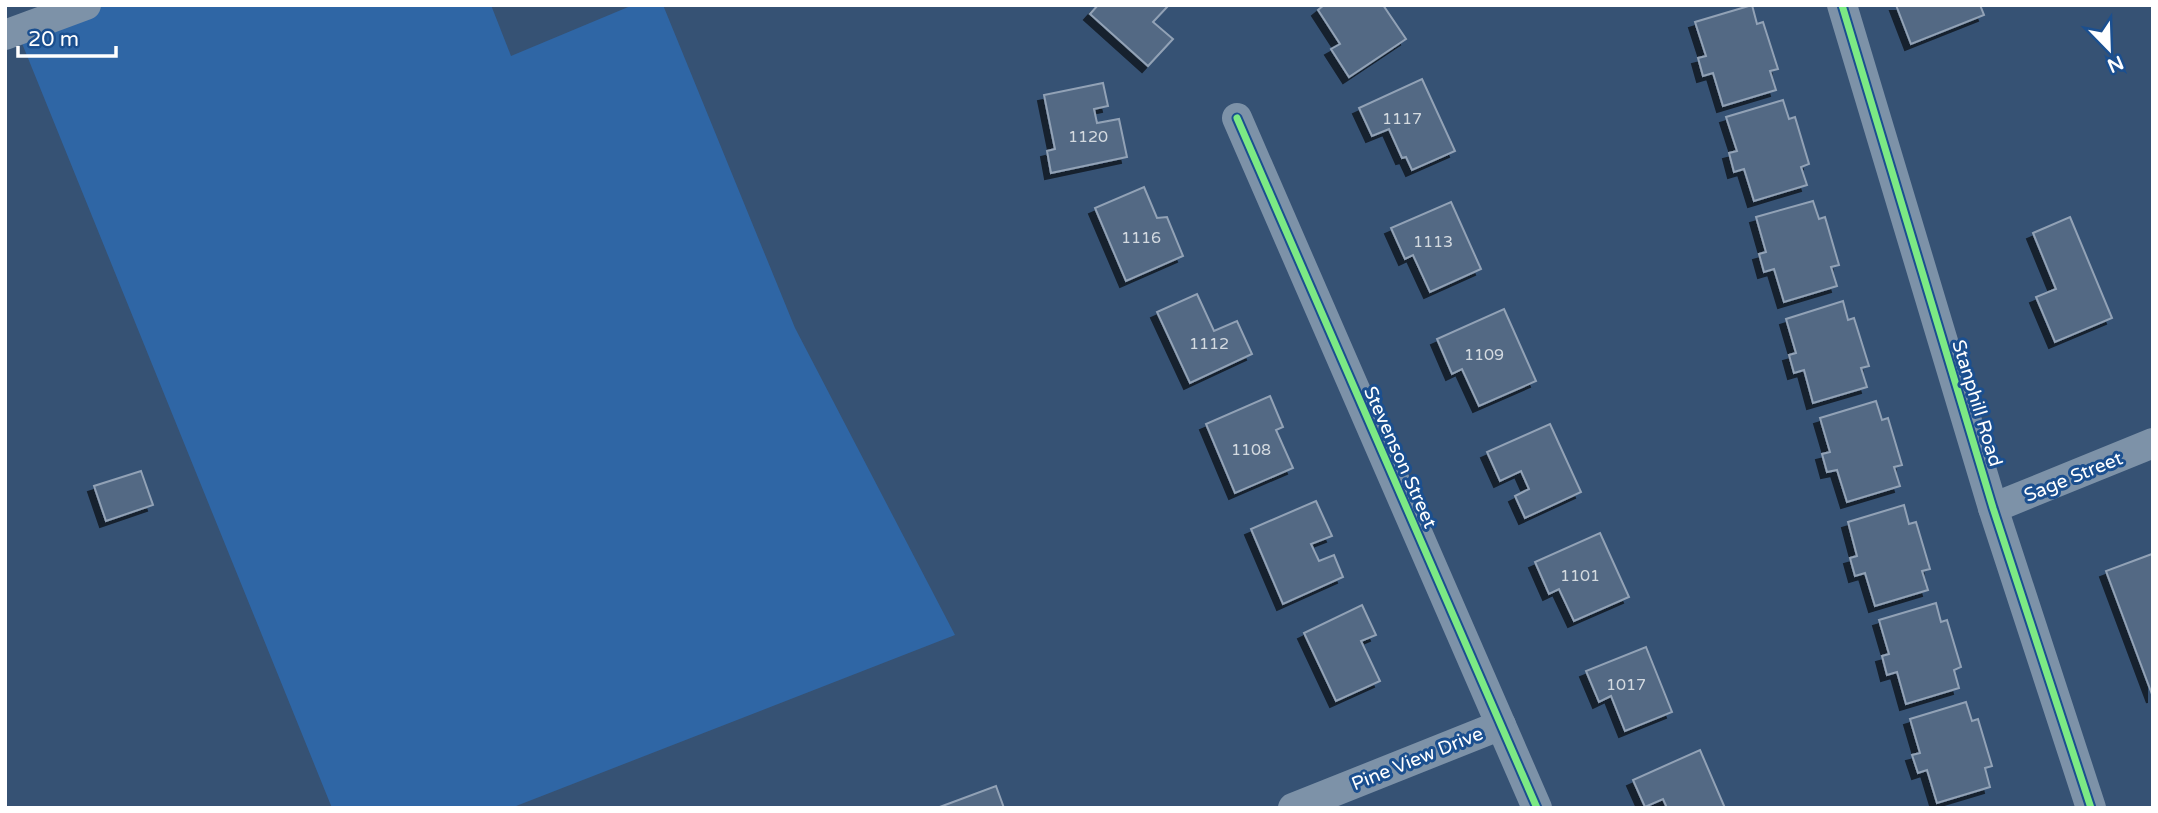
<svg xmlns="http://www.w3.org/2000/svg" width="2158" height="813" font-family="'Varela Round',sans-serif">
<defs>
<filter id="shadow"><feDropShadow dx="-6" dy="6" stdDeviation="0" flood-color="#0009"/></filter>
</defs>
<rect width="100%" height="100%" fill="#365274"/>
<!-- green -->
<path fill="#2f66a5" d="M87 5H491L511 56 633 5H663L795 328 955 635 511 808H332L17 31Z"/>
<!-- building -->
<g fill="#526984" stroke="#92a2b6" stroke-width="2" filter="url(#shadow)">
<path d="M1098 5H1169L1153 22 1173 39 1148 66 1090 14Z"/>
<path d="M1324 5H1383L1406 39 1349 77 1331 49 1340 44 1318 10Z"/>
<path d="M1752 5 1757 24 1763 22 1778 69 1770 71 1776 90 1723 106 1713 73 1703 76 1698 58 1706 56 1695 22Z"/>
<path d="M1896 5H1980L1984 15 1911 44Z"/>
<path d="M1422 79 1455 151 1412 170 1406 157 1402 158 1389 129 1372 136 1359 108Z"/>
<path d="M1103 83 1108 106 1094 109 1097 123 1119 119 1127 157 1051 173 1047 151 1055 149 1044 95Z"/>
<path d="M1783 100 1789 119 1795 117 1809 164 1801 167 1807 185 1754 201 1744 169 1734 172 1729 153 1737 151 1726 117Z"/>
<path d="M1144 187 1157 218 1167 217 1183 256 1126 281 1095 208Z"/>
<path d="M1813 201 1819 219 1825 217 1839 265 1831 267 1837 286 1784 302 1774 269 1764 272 1759 254 1766 252 1756 217Z"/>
<path d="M1451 202 1481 269 1430 292 1413 255 1405 259 1391 228Z"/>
<path d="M2070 217 2112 318 2055 342 2036 297 2056 289 2033 233Z"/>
<path d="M1197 294 1214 331 1237 321 1252 354 1190 383 1157 312Z"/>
<path d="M1843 301 1848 320 1854 318 1869 366 1861 368 1867 387 1813 403 1804 370 1794 373 1789 355 1796 353 1786 319Z"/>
<path d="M1504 309 1536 381 1479 406 1462 369 1452 374 1437 339Z"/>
<path d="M1270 396 1283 427 1276 430 1293 468 1235 493 1206 424Z"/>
<path d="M1876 401 1882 420 1888 418 1902 465 1894 467 1900 486 1847 502 1837 470 1827 472 1822 454 1830 452 1820 418Z"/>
<path d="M1550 424 1581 492 1525 518 1515 496 1529 489 1521 471 1500 481 1487 452Z"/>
<path d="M141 471 153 505 106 521 94 486Z"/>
<path d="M1316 501 1332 536 1311 544 1319 561 1334 555 1343 577 1283 604 1251 529Z"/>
<path d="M1904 505 1909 524 1916 522 1930 569 1922 571 1928 590 1875 606 1865 573 1855 576 1850 558 1857 556 1848 522Z"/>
<path d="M1600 533 1629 597 1574 621 1559 589 1549 594 1535 562Z"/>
<path d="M2152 554 2153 555V697L2106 571Z"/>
<path d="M1936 603 1941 622 1947 620 1961 667 1954 670 1959 688 1906 704 1897 672 1887 675 1882 656 1889 654 1879 620Z"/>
<path d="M1362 605 1376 635 1361 641 1380 681 1336 701 1304 633Z"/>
<path d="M1646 647 1672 712 1625 731 1611 696 1599 702 1586 671Z"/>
<path d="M1966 702 1972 721 1978 719 1992 766 1985 768 1990 787 1937 803 1927 770 1918 773 1912 755 1920 753 1910 719Z"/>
<path d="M1700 750 1725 808H1667L1663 799 1645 807 1633 780Z"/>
<path d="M996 786 1004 808H937Z"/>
</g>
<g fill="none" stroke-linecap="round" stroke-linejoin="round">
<!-- street -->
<g stroke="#7d92a8" stroke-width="30">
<path d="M1842 5 1993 508 2091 808"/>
<path d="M5 35 86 5"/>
<path d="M1237 118 1537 808"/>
<path d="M1993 508 2153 443"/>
<path d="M1293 808 1501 725"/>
</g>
<defs>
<g id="cycleway">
<path d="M1842 5 1993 508 2091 808"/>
<path d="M1237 118 1537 808"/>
</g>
</defs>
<!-- cycleway casing -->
<use href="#cycleway" stroke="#1b4f8f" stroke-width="11"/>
<!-- cycleway -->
<use href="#cycleway" stroke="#7ce984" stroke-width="7"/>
</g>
<g text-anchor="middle" stroke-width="6" stroke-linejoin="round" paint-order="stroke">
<!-- number labels -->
<g font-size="16" fill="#d4dae0">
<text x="1402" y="124">1117</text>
<text x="1088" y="142">1120</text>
<text x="1141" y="243">1116</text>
<text x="1433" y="247">1113</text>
<text x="1209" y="349">1112</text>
<text x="1484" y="360">1109</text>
<text x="1251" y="455">1108</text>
<text x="1580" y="581">1101</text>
<text x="1626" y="690">1017</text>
</g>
<!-- street labels -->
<g font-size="19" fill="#fff" stroke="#1b4f8f">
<text transform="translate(1978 403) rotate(73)" y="7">Stanphill Road</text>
<text transform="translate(1401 457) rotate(66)" y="7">Stevenson Street</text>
<text transform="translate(2073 476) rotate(-22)" y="7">Sage Street</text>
<text transform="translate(1417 758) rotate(-22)" y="7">Pine View Drive</text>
</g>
</g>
<!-- border -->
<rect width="2158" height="813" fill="none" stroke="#ffffff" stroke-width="14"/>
<!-- north arrow -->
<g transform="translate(2109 49) rotate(157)" stroke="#1b4f8f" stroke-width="5" paint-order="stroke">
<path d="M0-5L12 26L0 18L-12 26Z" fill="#ffffff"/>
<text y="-10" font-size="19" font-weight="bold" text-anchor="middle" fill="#ffffff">N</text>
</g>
<!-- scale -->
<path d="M18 46v10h98v-10" fill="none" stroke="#ffffff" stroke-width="3.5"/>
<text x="28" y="46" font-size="21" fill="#ffffff" stroke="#1b4f8f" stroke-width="5" paint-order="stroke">20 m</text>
</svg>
